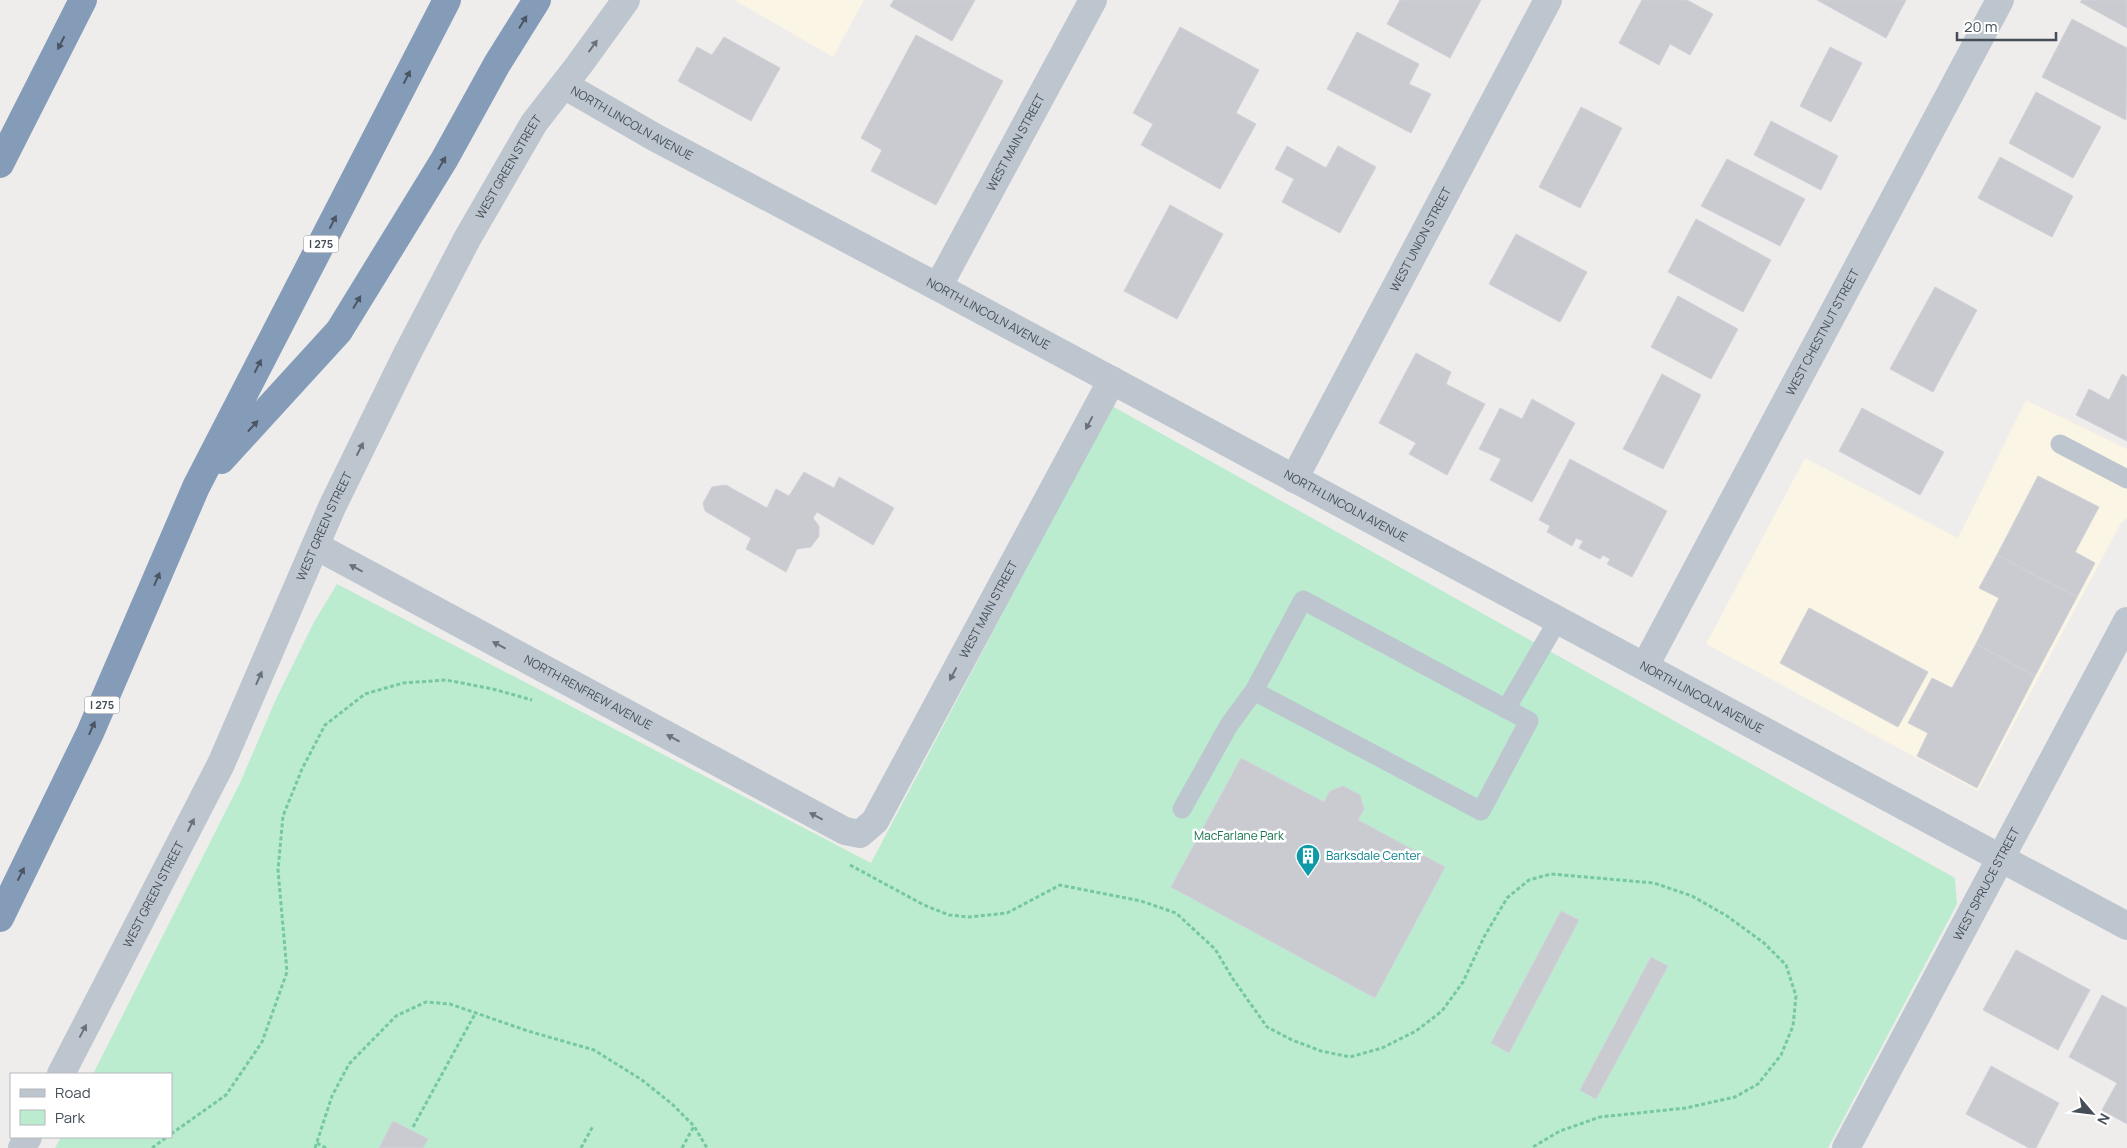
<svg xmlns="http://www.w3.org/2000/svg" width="2127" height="1148" font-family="Manrope,sans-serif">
<rect width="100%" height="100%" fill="#efecec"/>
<!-- commercial -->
<g fill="#faf5e4">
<path d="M734 0H864L833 57Z"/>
<path d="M2026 400 2127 449V518L2121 523 1978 791 1706 644 1805 458 1958 538Z"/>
</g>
<!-- green -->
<path fill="#bbecd0" d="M1112 406 1955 878 1957 904 1828 1148H55L61 1137H171V1074H93L240 783 276 699 314 622 337 584 871 863Z"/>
<!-- building -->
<g fill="#c9cbd1" stroke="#d0d2d8">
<path d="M894 0H975L952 41 890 6Z"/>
<path d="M1400 0H1481L1450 58 1387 24Z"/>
<path d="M1642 0H1687L1713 14 1690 55 1670 44 1659 65 1619 43Z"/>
<path d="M1817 0H1906L1886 38Z"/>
<path d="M2082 0H2127V28L2080 2Z"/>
<path d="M2072 19 2127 48 2126 120 2042 77Z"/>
<path d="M1180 27 1259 70 1236 113 1256 124 1220 189 1141 145 1153 124 1133 113Z"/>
<path d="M1357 32 1419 64 1409 84 1431 94 1411 133 1327 89Z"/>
<path d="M916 35 1003 81 936 205 871 171 882 150 861 138Z"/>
<path d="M724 37 780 68 751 121 678 81 697 47 712 55Z"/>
<path d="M1830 47 1862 63 1831 122 1800 106Z"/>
<path d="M2036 92 2101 127 2073 178 2009 143Z"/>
<path d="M1581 107 1622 128 1580 208 1539 187Z"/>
<path d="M1771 121 1838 156 1821 190 1754 155Z"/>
<path d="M1287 146 1326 168 1338 146 1376 167 1340 233 1282 202 1294 179 1275 169Z"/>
<path d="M2000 157 2073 196 2052 237 1978 198Z"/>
<path d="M1727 159 1805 199 1780 246 1701 206Z"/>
<path d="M1170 205 1223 234 1177 319 1124 291Z"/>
<path d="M1696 219 1771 260 1743 312 1668 272Z"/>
<path d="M1516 234 1587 272 1560 322 1489 284Z"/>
<path d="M1935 287 1977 310 1933 392 1890 369Z"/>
<path d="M1678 296 1738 329 1711 379 1651 347Z"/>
<path d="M1416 353 1451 372 1446 384 1485 404 1447 475 1409 454 1416 443 1379 423Z"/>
<path d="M1662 374 1701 395 1663 469 1623 449Z"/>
<path d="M2122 374 2127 377V441L2076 415 2089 389 2109 400Z"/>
<path d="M1532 399 1575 423 1532 502 1490 480 1501 459 1479 449 1500 408 1522 419Z"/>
<path d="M1862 408 1944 452 1920 495 1839 451Z"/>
<path d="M1570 459 1667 511 1632 577 1607 564 1610 559 1603 555 1600 559 1579 548 1583 541 1576 538 1572 546 1547 532 1550 526 1539 520Z"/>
<path d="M804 472 834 488 839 477 894 508 873 545 817 512 813 518 819 526V536L811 547 797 549 786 572 746 549 751 538 705 511 703 503 712 487 726 485 767 508 776 489 789 496Z"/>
<path d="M2038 476 2099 507 2075 552 2095 563 2077 597 1997 555Z"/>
<path d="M1997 555 2077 597 2035 676 1976 644 1999 598 1979 588Z"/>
<path d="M1809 608 1928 672 1898 727 1780 663Z"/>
<path d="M1976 644 2035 676 1977 788 1917 756 1928 733 1908 723 1932 678 1952 688Z"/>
<path d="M1241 758 1324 802 1330 791 1343 786 1360 795 1364 809 1358 820 1445 867 1375 998 1171 887Z"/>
<path d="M1561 911 1579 920 1509 1053 1491 1043Z"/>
<path d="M2016 950 2090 990 2058 1050 1983 1010Z"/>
<path d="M1651 957 1668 966 1596 1099 1580 1090Z"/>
<path d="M2102 995 2127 1008V1124L2102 1110 2117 1083 2069 1057Z"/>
<path d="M1991 1066 2059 1103 2036 1148H2029L1966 1114Z"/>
<path d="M393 1121 428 1139 423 1148H379Z"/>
</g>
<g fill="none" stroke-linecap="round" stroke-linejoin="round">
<!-- path -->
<g stroke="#75c8a3" stroke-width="3" stroke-dasharray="4 2.5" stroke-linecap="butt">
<path d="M850 865 924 905 949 915 969 917 1007 913 1060 885 1141 901 1176 913 1215 949 1233 979 1267 1027 1292 1040 1321 1051 1350 1057 1382 1048 1416 1031 1442 1011 1463 982 1484 937 1507 898 1529 880 1551 874 1654 883 1692 896 1727 916 1764 943 1786 965 1796 996 1793 1026 1781 1055 1758 1084 1735 1097 1686 1108 1600 1117 1560 1131 1531 1148"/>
<path d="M413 1127 476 1012"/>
<path d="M171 1134 226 1095 262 1042 287 972 278 870 283 816 302 769 325 725 365 694 403 683 446 680 493 689 532 700"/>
<path d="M317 1143 326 1148"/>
<path d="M152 1148 167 1137"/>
<path d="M315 1148 332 1096 349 1064 396 1016 426 1002 450 1004 528 1031 594 1050 642 1080 672 1104 694 1126 707 1148"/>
<path d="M581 1148 593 1126"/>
<path d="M682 1148 694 1126"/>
</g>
<!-- service -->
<g stroke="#bdc6ce" stroke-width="19">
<path d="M2060 444 2127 479"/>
<path d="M1506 709 1558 620"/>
<path d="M1182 809 1229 725 1254 691 1303 600 1529 721 1481 811 1254 691"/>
</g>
<!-- minor -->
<g stroke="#bdc6ce" stroke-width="28">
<path id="s1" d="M564 85 656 138 938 287 2127 926"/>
<path id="s2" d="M938 287 1093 0"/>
<path id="s3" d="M1294 479 1548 0"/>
<path id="s4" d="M316 546 845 831 860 834 875 821 1112 380"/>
<path id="s5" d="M1645 666 2000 0"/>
<path id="s6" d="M61 1074 221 764 332 507 407 354 467 239 534 123 579 65 626 0"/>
<path d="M22 1148 28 1137"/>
<path id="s7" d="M1846 1148 2127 621"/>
</g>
<!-- motorway -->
<g stroke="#859cb9" stroke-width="28">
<path d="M0 164 83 0"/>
<path d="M221 460 339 331 444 160 497 64 537 0"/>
<path d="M0 918 90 733 196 487 447 0"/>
</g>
</g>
<!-- one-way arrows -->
<defs><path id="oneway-solid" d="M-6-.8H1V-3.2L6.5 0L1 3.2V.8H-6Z" transform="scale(1.25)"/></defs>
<g fill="#4b5662">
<use href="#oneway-solid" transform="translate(523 22) rotate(-58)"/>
<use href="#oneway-solid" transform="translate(61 43) rotate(117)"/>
<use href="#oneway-solid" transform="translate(407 77) rotate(-63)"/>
<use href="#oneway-solid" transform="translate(442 163) rotate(-59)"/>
<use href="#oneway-solid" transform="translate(333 222) rotate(-63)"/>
<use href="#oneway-solid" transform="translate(357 302) rotate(-59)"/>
<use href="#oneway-solid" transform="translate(258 366) rotate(-63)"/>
<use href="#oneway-solid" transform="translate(253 426) rotate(-47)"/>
<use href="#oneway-solid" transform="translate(157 579) rotate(-67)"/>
<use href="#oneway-solid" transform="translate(92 728) rotate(-66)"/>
<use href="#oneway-solid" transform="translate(21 874) rotate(-64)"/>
</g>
<g fill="#69727b">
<use href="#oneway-solid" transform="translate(593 46) rotate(-54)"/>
<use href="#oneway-solid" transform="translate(1089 423) rotate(118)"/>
<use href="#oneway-solid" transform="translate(360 449) rotate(-63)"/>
<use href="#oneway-solid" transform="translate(356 568) rotate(-152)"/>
<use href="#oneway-solid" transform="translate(499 645) rotate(-152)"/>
<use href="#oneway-solid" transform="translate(953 674) rotate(118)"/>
<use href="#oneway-solid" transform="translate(259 678) rotate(-66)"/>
<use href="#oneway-solid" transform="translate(673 738) rotate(-152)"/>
<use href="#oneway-solid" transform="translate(816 816) rotate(-152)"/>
<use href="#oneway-solid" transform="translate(191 825) rotate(-64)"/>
<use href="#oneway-solid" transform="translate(83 1031) rotate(-62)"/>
</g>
<!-- icons -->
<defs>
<symbol id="building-pin" viewBox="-11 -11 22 30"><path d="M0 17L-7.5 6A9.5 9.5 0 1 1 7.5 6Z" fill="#0f9aa8" stroke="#fff"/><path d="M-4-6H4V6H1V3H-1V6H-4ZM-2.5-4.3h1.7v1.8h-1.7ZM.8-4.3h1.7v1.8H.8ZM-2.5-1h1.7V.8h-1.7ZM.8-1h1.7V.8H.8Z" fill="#fff"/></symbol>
</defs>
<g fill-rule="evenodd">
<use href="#building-pin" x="1294" y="842" width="28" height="38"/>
</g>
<g text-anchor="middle" stroke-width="5" stroke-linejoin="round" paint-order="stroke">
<!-- shield labels -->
<g fill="#fff" stroke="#7d838a" stroke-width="1">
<rect x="303.5" y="235.5" width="35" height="17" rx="4"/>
<rect x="84.5" y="696.5" width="35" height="17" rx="4"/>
</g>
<g font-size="11" font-weight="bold" fill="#454e58">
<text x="321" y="248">I 275</text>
<text x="102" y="709">I 275</text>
</g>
<!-- street labels -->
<g font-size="12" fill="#454e58" stroke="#fff">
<text dy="4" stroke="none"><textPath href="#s1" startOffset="78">NORTH LINCOLN AVENUE</textPath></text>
<text dy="4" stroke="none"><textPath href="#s2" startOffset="164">WEST MAIN STREET</textPath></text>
<text dy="4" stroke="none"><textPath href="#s6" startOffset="1012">WEST GREEN STREET</textPath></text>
<text dy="4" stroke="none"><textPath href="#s3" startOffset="271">WEST UNION STREET</textPath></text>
<text dy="4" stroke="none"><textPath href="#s1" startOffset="482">NORTH LINCOLN AVENUE</textPath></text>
<text dy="4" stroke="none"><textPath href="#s5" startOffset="378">WEST CHESTNUT STREET</textPath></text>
<text dy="4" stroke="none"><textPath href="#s1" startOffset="888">NORTH LINCOLN AVENUE</textPath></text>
<text dy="4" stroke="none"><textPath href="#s6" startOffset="608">WEST GREEN STREET</textPath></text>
<text dy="4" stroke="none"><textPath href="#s4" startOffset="876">WEST MAIN STREET</textPath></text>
<text dy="4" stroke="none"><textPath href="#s4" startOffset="309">NORTH RENFREW AVENUE</textPath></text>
<text dy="4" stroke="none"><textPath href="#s1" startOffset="1292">NORTH LINCOLN AVENUE</textPath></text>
<text dy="4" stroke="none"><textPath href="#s7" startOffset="299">WEST SPRUCE STREET</textPath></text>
<text dy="4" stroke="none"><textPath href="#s6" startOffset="202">WEST GREEN STREET</textPath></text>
</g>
<!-- park labels -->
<g font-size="12" fill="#1a754c" stroke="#fff">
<text x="1239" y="840">MacFarlane Park</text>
</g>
<!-- culture labels -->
<g font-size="12" fill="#0d838f" stroke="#fff" text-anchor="start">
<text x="1326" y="860">Barksdale Center</text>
</g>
</g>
<!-- legend -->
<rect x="10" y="1073" width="162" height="65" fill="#ffffff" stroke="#b5b8bc"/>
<rect x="20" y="1089" width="25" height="8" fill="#bdc6ce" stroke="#b5b8bc"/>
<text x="55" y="1098" font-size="15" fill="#454e58">Road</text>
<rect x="20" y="1110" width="25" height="15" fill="#bbecd0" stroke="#b5b8bc"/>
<text x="55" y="1123" font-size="15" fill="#454e58">Park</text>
<!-- north arrow -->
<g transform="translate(2092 1113) rotate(118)" stroke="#ffffff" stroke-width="4" paint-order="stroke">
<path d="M0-4L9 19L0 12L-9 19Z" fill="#454e58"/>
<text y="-8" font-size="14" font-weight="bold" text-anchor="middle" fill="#454e58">N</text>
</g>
<!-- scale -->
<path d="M1957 32v8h99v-8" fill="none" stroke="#454e58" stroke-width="2.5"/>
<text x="1964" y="32" font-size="15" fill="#454e58" stroke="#ffffff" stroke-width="4" paint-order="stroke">20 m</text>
</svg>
